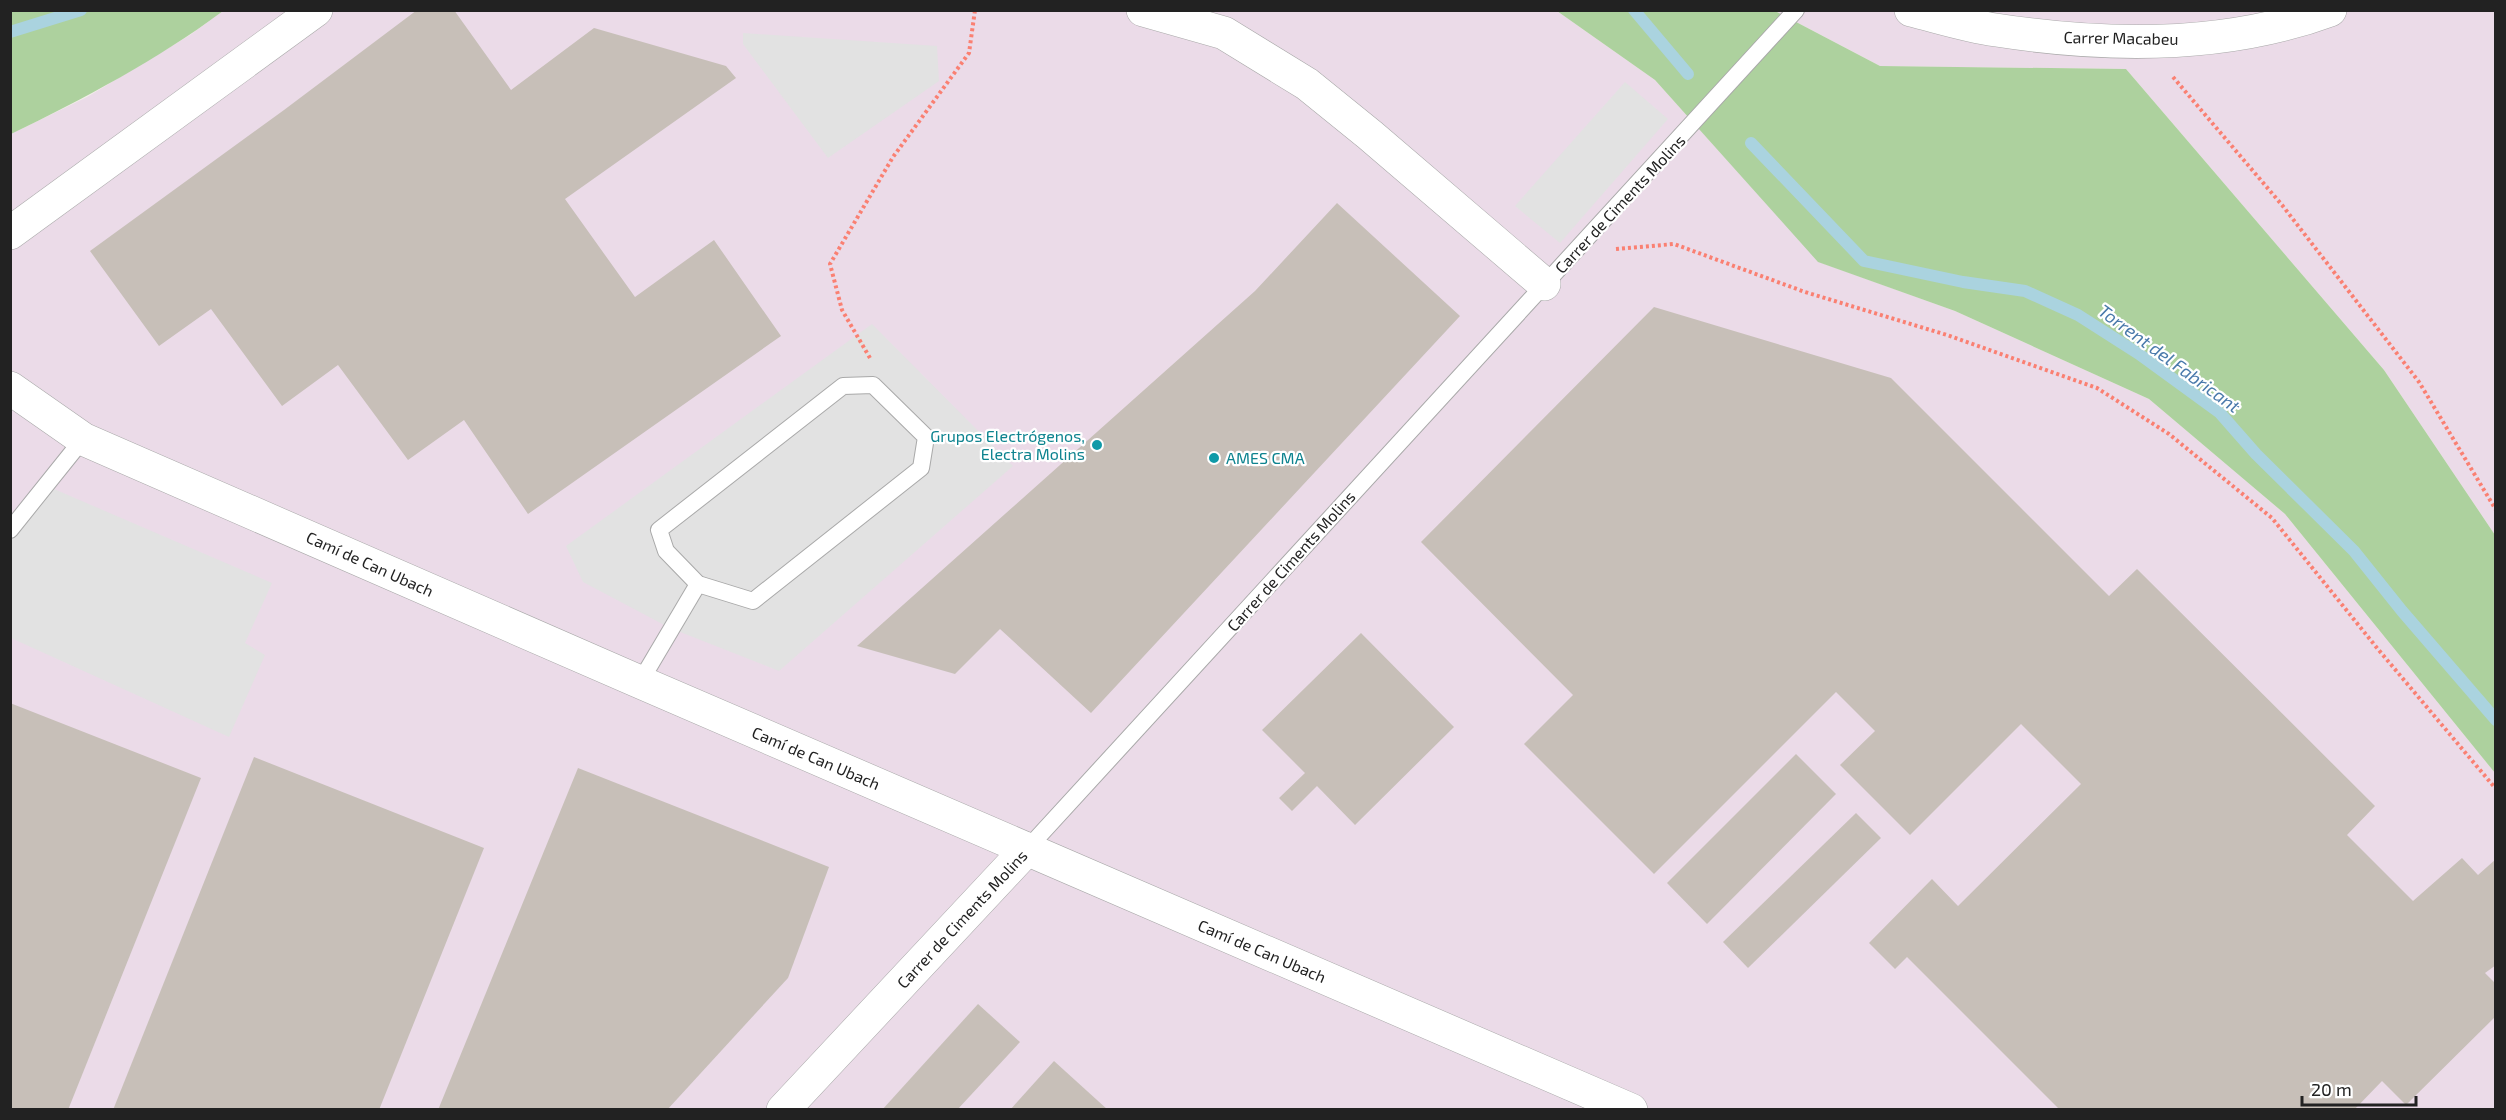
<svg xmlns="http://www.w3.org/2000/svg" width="2506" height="1120" font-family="'Exo 2',sans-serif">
<rect width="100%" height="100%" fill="#f2efe9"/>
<!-- industrial -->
<g fill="#ebdbe8">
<path d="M223 11H1557L1655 80 1819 262 1955 311 2149 399 2285 514 2495 773V1109L11 1110V134L87 97 190 35Z"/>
<path d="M1775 11H2495V535L2384 370 2126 69 1880 66Z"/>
</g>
<!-- forest -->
<g fill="#add19e">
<path d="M11 10H223V11C157 60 85 98 11 134Z"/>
<path d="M1557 11H1775L1880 66 2126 69 2384 370 2495 535V773L2285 514 2149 399 1955 311 1818 262 1655 80Z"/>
</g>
<!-- parking -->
<g fill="#e2e2e2">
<path d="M743 33 937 46 939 81 828 158 743 44Z"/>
<path d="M1625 82 1668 119 1560 243 1515 206Z"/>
<path d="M872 324 1013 466 779 671 670 628 583 582 566 546Z"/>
<path d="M54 489 272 583 245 643 265 655 229 737 11 638V539Z"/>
</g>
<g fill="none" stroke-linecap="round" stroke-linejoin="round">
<!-- stream -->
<g stroke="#aad3df" stroke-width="12">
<path d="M1634 10 1688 74"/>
<path d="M10 32 81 10"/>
<path d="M1751 143 1864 261 1963 282 2025 291 2078 315 2139 354 2220 413 2256 454 2354 551 2402 611 2496 720"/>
</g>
</g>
<!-- building -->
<g fill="#c7bfb8">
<path d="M417 10H454L511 90 594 28 726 66 736 78 565 199 635 297 714 240 781 336 528 514 464 420 408 460 338 365 282 406 211 309 159 346 90 251 284 110Z"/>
<path d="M1337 203 1460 316 1091 713 1000 629 955 674 857 646 1255 291Z"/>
<path d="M1654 307 1891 378 2109 596 2137 569 2375 806 2347 835 2413 901 2462 858 2478 875 2496 859V965L2485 973 2496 984V1016L2406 1105 2382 1081 2354 1110H2060L1907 957 1895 969 1869 943 1932 879 1958 906 2081 784 2021 724 1910 835 1840 765 1875 731 1836 692 1654 874 1524 744 1573 695 1421 542Z"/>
<path d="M1361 633 1454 727 1355 825 1317 786 1292 811 1279 798 1305 773 1262 730Z"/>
<path d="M10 703 201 778 68 1110H10Z"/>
<path d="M1796 754 1836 794 1707 924 1667 883Z"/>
<path d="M254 757 484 848 379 1110H113Z"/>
<path d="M578 768 829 867 788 978 667 1110H438Z"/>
<path d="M1856 813 1881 838 1748 968 1723 942Z"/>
<path d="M978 1004 1020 1042 957 1110H882Z"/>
<path d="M1054 1061 1108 1110H1010Z"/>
</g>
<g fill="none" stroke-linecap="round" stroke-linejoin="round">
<defs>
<g id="service">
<path d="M873 385 926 437 921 468 753 601 698 584 666 551 659 530 843 386Z"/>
<path d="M10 530 83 439"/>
<path d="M640 682 698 584"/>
<path d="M1027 849 1796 10"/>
</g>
<g id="minor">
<path d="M1143 10 1224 33 1307 84 1370 135 1544 284"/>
<path d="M1911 10C1939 17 1967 26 1996 30 2105 47 2225 49 2330 10"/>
<path d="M10 233 316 10"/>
<path d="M10 388 83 439 640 682 1631 1110"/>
<path d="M783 1110 1027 849"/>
</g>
</defs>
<!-- service casing -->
<use href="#service" stroke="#a9a9a9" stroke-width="18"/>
<!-- minor casing -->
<use href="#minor" stroke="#a9a9a9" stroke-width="34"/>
<!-- path -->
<g stroke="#fa8072" stroke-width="4" stroke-dasharray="3 3" stroke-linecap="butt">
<path d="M2173 77 2282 205 2419 382 2496 510"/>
<path d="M1616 249 1674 244 1805 292 1947 335 2097 388 2169 434 2272 518 2377 648 2496 789"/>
<path d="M870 358 842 310 830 264 893 157 969 53 975 10"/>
</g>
<!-- service -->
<use href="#service" stroke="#fff" stroke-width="16"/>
<!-- minor -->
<use href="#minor" stroke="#fff" stroke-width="33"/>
</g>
<!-- markers -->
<g fill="#0f9aa8" stroke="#fff" stroke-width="2">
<circle cx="1097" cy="445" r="6"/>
<circle cx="1214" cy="458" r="6"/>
</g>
<g text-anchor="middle" stroke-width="4.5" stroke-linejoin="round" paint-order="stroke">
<!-- street labels -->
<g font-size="16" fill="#222" stroke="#fff">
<text transform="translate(2121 38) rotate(1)" y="6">Carrer Macabeu</text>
<text transform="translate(1620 204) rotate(-47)" y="6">Carrer de Ciments Molins</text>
<text transform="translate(1291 561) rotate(-48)" y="6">Carrer de Ciments Molins</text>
<text transform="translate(370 564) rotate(24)" y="6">Camí de Can Ubach</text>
<text transform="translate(816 758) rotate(23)" y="6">Camí de Can Ubach</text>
<text transform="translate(962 919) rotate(-47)" y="6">Carrer de Ciments Molins</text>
<text transform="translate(1262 951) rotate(23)" y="6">Camí de Can Ubach</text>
</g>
<!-- culture labels -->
<g font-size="16" fill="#0d838f" stroke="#fff" text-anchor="end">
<text x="1085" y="442">Grupos Electrógenos,<tspan x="1085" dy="18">Electra Molins</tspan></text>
<text x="1226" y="464" text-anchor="start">AMES CMA</text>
</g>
<!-- water labels -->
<g font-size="18" font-style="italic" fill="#4a7aab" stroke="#fff">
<text transform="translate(2169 359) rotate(36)" y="6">Torrent del Fabricant</text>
</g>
</g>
<!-- border -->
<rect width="2506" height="1120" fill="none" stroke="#222222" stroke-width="24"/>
<!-- scale -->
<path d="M2302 1096v9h114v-9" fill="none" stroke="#222222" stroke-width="3"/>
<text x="2311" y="1096" font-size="18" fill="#222222" stroke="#ffffff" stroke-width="4.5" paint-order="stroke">20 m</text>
</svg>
